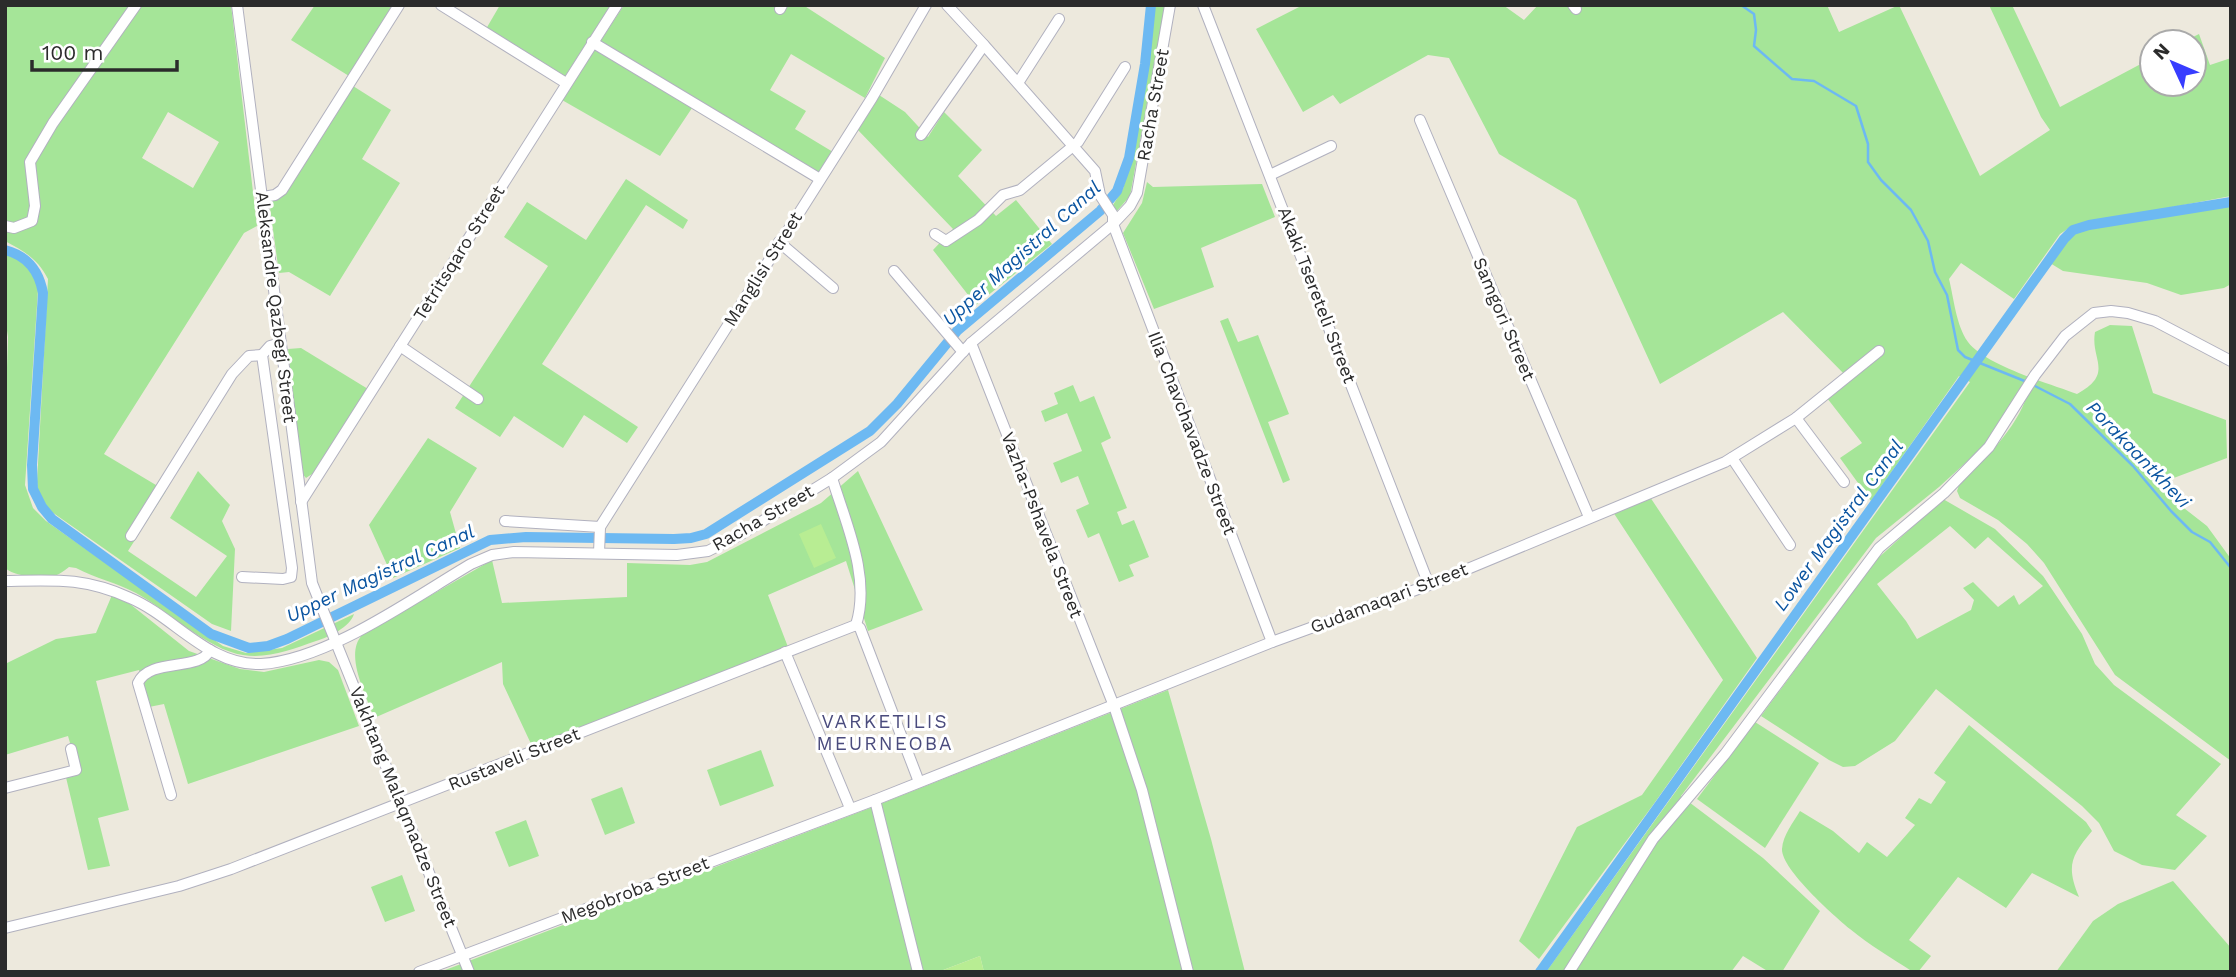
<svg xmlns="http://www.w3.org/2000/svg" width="2236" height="977" font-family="'Work Sans',sans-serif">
<rect width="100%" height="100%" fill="#ede9dd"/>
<!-- green -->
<g fill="#a5e598" fill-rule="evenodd">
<path d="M5 5H133L27 162 32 204 31 218 14 225 5 223Z"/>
<path d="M139 5H231L257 226 244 233 104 454 166 491 128 551 196 597 227 556 170 518 198 471 230 505 222 521 235 549 231 631 212 624 49 510 38 491 37 482 48 279C38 259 24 251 5 241V230L16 233 37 223 40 208 34 168 39 154 55 124ZM168 112 219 142 193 188 142 158Z"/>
<path d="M315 5H394L349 76 291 40Z"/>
<path d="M500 5H611L564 78 486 29Z"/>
<path d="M624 5H803L885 58 865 98 791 54 770 90 806 111 795 129 833 152 813 181 692 108 660 156 562 100Z"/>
<path d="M1155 5H1165L1130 196 1116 212 1113 205 1123 189 1133 151Z"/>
<path d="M1303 5H1503L1524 20 1538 5H1827L1839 32 1899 5 1980 176 2050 130 2041 117 1989 5H2012L2060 107 2152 58V84H2194V42H2183L2199 34 2210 65 2231 58V196L2072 226 2060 234 2014 299 1961 263 1949 279C1954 299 1956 325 1968 342 1985 365 2050 384 2077 394 2115 373 2090 360 2095 332L2110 325 2132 326 2153 393 2226 420 2227 458 2163 482 2180 505 2207 526 2231 559V761L2115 675 2044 563 2027 544 1998 520 1960 498 1957 491 1959 485C1982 462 2018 427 2027 395L2000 424 1984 446 1939 487 1876 538 1681 796 1763 858 1820 911 1782 972H1769L1743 956 1731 972H1546L1970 382 1959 376 1871 501 1840 458 1862 443 1827 398 1850 380 1783 312 1660 384 1576 200 1499 154 1449 58 1428 55 1340 104 1333 95 1303 112 1256 29Z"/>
<path d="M353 86 391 110 362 159 400 183 330 296 289 272 279 273 269 201 280 196Z"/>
<path d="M879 95 905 112 928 137 944 112 982 150 958 176 996 216 1016 200 1052 244 976 305 933 250 953 229 857 129Z"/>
<path d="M626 179 688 220 683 229 646 205 542 364 638 427 627 443 584 415 563 448 514 416 500 437 455 408 548 266 504 237 527 202 586 240Z"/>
<path d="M1147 182 1153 187 1262 184 1275 217 1201 248 1214 287 1154 309 1123 233 1142 203Z"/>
<path d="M2231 205V284L2224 288 2181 295 2147 283 2063 271 2050 263 2068 238 2078 231Z"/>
<path d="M5 255C24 259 35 271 38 290L25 485 33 508 46 521 223 646 246 653 282 648 354 614C350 627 329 637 316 641 293 649 268 659 243 655 208 650 167 610 136 593 117 583 95 578 76 568L69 567C66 569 63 572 59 574 47 580 15 577 5 568V429L8 337 5 318Z"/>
<path d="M1228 318 1238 342 1258 335 1289 414 1268 422 1290 480 1283 483 1220 321Z"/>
<path d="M301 348 368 389 315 472 306 478 301 472 288 349Z"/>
<path d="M1073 385 1080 402 1094 396 1111 438 1101 443 1127 508 1117 512 1122 525 1134 520 1149 557 1129 565 1134 576 1119 582 1099 533 1088 538 1076 510 1089 504 1078 476 1061 483 1053 463 1082 451 1067 413 1045 422 1041 411 1058 404 1054 393Z"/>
<path d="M428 438 477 468 450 512 460 548 393 578 369 525Z"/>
<path d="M858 471 923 610 868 631 846 561 768 595 788 647 532 746 503 684 502 662 374 718C366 694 344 655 362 635L492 560 502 603 627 597V563L690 565 707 562 821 503Z"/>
<path d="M1650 497 1757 658 1653 805 1539 959 1519 941 1577 827 1642 795 1723 680 1613 512Z"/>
<path d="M1943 499 1995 529 2043 576 2082 634 2095 664 2114 685 2221 764 2176 815 2207 836 2175 870 2142 865 2114 851 2099 823 2082 806 1936 689 1895 741 1855 766 1843 767 1829 760 1761 716 1876 560ZM1950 526 1975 549 1988 537 2043 586 2019 605 2014 595 1998 607 1973 582 1963 588 1974 600 1971 610 1917 639 1906 621 1877 584Z"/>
<path d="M112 595 130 604 189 651 240 669 264 672 319 660 329 662 338 670 359 726 188 784 164 704 149 707 139 670 96 681 129 810 98 818 110 866 88 870 64 769 77 767 68 736 5 755V664L56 639 96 633Z"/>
<path d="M1168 690 1211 839 1245 972H984L980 956 938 972H440L870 808Z"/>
<path d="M1755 722 1819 763 1765 848 1697 799Z"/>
<path d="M1969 725 2086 822 2092 831C2071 856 2066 866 2079 897L2032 873 2006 908 1958 877 1909 940 1931 956 1918 972H1913C1892 958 1869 945 1850 929 1834 916 1781 869 1782 849 1783 835 1793 823 1800 811L1833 831 1859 853 1867 842 1887 857 1915 825 1905 818 1919 798 1931 804 1946 782 1934 773Z"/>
<path d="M761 750 774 786 720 806 707 770Z"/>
<path d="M622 787 635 823 605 835 591 799Z"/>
<path d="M526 820 539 856 509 867 495 832Z"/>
<path d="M402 875 415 911 385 922 371 887Z"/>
<path d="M2173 881 2231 948V972H2056L2093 921 2118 904Z"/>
</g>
<!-- pitch -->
<g fill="#b8ed93">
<path d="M821 524 836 558 814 568 799 534Z"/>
<path d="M980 956 984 972H938Z"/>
</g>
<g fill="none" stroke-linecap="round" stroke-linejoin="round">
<!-- stream -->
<g stroke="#6db9f2" stroke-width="2.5">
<path d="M1741 5 1754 14 1756 30 1754 46 1792 79 1814 81 1856 106 1868 144V162L1881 180 1911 210 1928 241 1935 272 1947 295 1958 350 1965 357 2027 382"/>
<path d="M2033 385 2070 404 2133 466 2171 511 2192 532 2210 542 2231 568"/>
</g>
<!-- canal -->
<g stroke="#6db9f2" stroke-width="10">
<path d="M5 250C28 256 39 271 43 293L32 465 33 489 42 507 52 519 211 634 249 648 268 646 287 639 490 540 526 537 674 539 691 538 706 534 870 431 897 404 957 331 1100 211 1117 191 1129 158 1145 64 1151 5"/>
<path d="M1540 972 2064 239 2073 230 2089 225 2231 202"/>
</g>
<defs>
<g id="minor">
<path d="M237 5 312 583 469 972"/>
<path d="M441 5 566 83"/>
<path d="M947 5 984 45 1095 171 1100 195 1113 215V224L1272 642"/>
<path d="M1203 5 1429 585"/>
<path d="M1573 5 1576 9"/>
<path d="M780 9 782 5"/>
<path d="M592 42 820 179"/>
<path d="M1018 83 1059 19"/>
<path d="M1420 120 1589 517"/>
<path d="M921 135 984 45"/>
<path d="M1270 175 1331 146"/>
<path d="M263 197 275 195 282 190 399 5"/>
<path d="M5 226 14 228 32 221 35 206 30 162 53 123 136 5"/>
<path d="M935 234 946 241 978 220 1003 195 1020 190 1078 142 1125 67"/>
<path d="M779 242 833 288"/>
<path d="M894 271 963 352"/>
<path d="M971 343 1114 706 1142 790 1188 972"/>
<path d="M400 346 478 399"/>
<path d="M1796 418 1844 482"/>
<path d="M1732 458 1790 545"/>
<path d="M832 478C846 524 871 577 856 625"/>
<path d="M301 502 617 5"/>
<path d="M505 521 600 527"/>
<path d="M131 536 232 374 249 356 262 355"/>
<path d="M599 553 600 527 872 98 926 5"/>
<path d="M242 577 283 579 291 577 292 568 262 355 270 346 281 343"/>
<path d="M5 581C54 580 84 577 130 598 175 617 208 666 261 664 328 660 413 598 471 564L492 555 514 552 677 555 708 551 740 535 832 478 881 442 971 343 1113 224 1130 206 1137 193 1170 5"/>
<path d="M856 625 860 628 919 782"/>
<path d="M785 652 850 808"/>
<path d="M5 788 76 770 71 749"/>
<path d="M171 795 138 683C150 657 200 672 210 650"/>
<path d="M875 800 918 972"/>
<path d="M5 928 179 886 231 869 856 625"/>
<path d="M419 972 875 800 1272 642 1429 585 1725 462 1796 418 1879 351"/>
<path d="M1569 972 1653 839 1725 754 1879 548 1944 493 1989 447 2035 375 2065 336 2094 313 2111 311 2128 313 2155 321 2231 361"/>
</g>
</defs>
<!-- minor casing -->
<use href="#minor" stroke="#b1b1bf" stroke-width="12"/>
<!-- minor -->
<use href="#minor" stroke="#fff" stroke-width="10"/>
</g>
<g text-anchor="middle" stroke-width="6" stroke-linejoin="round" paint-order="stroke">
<!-- street labels -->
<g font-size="18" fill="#2b2b2b" stroke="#fff">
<text transform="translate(1153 105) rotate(-80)" y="6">Racha Street</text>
<text transform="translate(459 253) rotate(-58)" y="6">Tetritsqaro Street</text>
<text transform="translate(763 269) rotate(-58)" y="6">Manglisi Street</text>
<text transform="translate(1317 295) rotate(69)" y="6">Akaki Tsereteli Street</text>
<text transform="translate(276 307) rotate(83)" y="6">Aleksandre Qazbegi Street</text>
<text transform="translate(1504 319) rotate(67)" y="6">Samgori Street</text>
<text transform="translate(1192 433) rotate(69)" y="6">Ilia Chavchavadze Street</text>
<text transform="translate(763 518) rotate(-30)" y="6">Racha Street</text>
<text transform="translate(1042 525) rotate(69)" y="6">Vazha-Pshavela Street</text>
<text transform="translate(1389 598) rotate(-21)" y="6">Gudamaqari Street</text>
<text transform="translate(514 759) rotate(-22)" y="6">Rustaveli Street</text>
<text transform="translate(403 807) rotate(68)" y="6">Vakhtang Malaqmadze Street</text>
<text transform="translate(635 890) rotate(-21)" y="6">Megobroba Street</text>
</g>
<!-- water labels -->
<g font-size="19" font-style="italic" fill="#0a54a0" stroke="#fff">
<text transform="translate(1021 253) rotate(-42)" y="7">Upper Magistral Canal</text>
<text transform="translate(2139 454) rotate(46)" y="7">Porakaantkhevi</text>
<text transform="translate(1838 525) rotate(-54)" y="7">Lower Magistral Canal</text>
<text transform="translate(380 573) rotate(-25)" y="7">Upper Magistral Canal</text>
</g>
<!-- neighbourhood labels -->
<g font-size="19" letter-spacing="2" fill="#4a4b7d" stroke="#fff">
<text x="885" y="728">VARKETILIS<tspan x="885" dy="22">MEURNEOBA</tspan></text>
</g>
</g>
<!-- border -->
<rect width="2236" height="977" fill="none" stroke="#2b2b2b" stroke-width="14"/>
<!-- north arrow -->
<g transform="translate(2173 63) rotate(314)"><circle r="33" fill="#ffffff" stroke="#aaaaaa" stroke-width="2"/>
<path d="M0-5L12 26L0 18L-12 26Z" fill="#383dff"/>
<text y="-10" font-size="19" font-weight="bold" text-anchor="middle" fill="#2b2b2b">N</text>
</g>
<!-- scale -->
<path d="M32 60v10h145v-10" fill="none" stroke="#2b2b2b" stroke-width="3.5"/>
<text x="42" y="60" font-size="21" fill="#2b2b2b" stroke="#ffffff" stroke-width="5" paint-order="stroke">100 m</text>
</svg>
